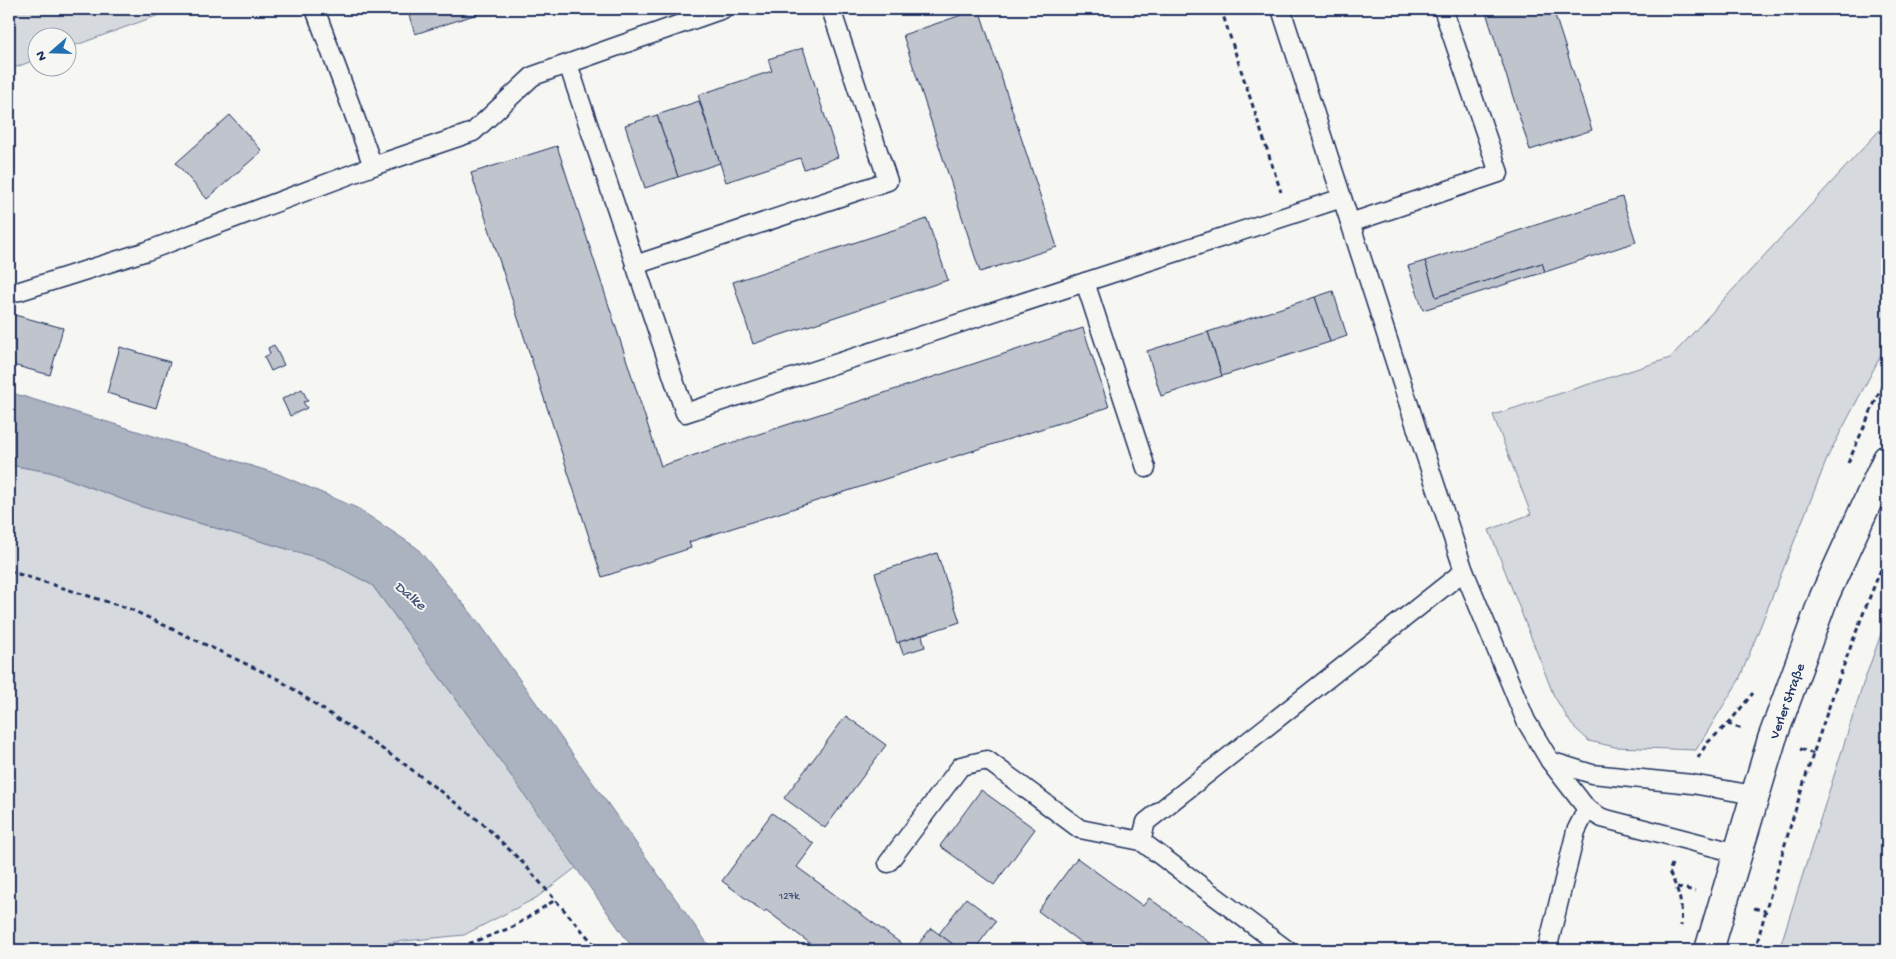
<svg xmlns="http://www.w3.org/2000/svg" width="1896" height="959" font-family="'Gochi Hand',sans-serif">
<rect width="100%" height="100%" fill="#f6f6f2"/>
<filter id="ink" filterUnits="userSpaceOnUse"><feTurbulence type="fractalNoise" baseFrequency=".02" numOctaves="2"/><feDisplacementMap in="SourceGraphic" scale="10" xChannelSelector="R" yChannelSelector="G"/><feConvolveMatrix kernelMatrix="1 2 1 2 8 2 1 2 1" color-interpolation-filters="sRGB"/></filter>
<g filter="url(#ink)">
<!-- green -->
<g fill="#d6d9dd" stroke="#78849e">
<path d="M9 9H157L159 15 68 48V38H38L37 59 9 70Z"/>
<path d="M1887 122V344L1829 454 1739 680 1696 750 1615 747 1589 741 1572 725 1554 696 1489 530 1531 514 1493 415 1670 358Z"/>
<path d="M9 465 50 472 140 506 325 560 372 585 470 718 577 867 536 898 464 935 316 950H9Z"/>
<path d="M1887 617V950H1779L1862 687Z"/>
</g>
<!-- water -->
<path fill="#abb2c0" stroke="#717e99" d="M9 392 278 474 357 508 417 548 480 624 712 950H634L470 718 372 585 325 560 140 506 50 472 9 465Z"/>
<!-- building -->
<g fill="#c0c4cd" stroke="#1b2f5e">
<path d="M407 9H493L415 34Z"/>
<path d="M979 9 1057 247 980 272 903 35Z"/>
<path d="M1485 9H1553L1592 130 1530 150Z"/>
<path d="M803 48 838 157 804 169 800 158 726 182 698 95 772 71 768 59Z"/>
<path d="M699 101 720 163 678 177 657 115Z"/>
<path d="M230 115 262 151 207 199 176 163Z"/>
<path d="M657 115 678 177 645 188 625 125Z"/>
<path d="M557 146 661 466 1083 328 1109 407 689 542 691 548 602 577 471 173Z"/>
<path d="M1622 197 1636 242 1545 272 1542 263 1436 297 1425 261Z"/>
<path d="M927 219 948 280 753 344 733 282Z"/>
<path d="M1425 261 1436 297 1542 263 1545 272 1423 310 1408 266Z"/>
<path d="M1333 291 1347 336 1330 342 1315 297Z"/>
<path d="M1315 297 1330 342 1222 376 1208 332Z"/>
<path d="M11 314 63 328 50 375 9 364V322Z"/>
<path d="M1208 332 1222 376 1161 396 1147 351Z"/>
<path d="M274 345 284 365 271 371 264 357 270 354 268 348Z"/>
<path d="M120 347 170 362 156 408 107 393Z"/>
<path d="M302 389 308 401 303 402 307 408 290 416 282 399Z"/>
<path d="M937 553 960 622 897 643 875 573Z"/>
<path d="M922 635 925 647 903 654 899 642Z"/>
<path d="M846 716 886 745 825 828 784 798Z"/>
<path d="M981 790 1035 829 994 885 940 846Z"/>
<path d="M772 813 814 844 797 867 910 950H817L815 947 766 910 764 912 722 881Z"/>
<path d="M1077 858 1143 906 1149 898 1220 950H1091L1038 911Z"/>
<path d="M966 898 996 921 974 950H961L939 934Z"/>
<path d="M931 928 939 934 961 950H914Z"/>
</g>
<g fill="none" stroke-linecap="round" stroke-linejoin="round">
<defs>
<g id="service">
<path d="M315 9 373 166 473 132 533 76 723 9"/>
<path d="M1281 9 1421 442 1464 571 1526 721 1550 761 1587 809 1602 818 1737 853"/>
<path d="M568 64 685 413 1342 198"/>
<path d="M1350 223 1499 173 1443 9"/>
<path d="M635 265 888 181 831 9"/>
<path d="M1085 282 1146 468"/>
<path d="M9 293 20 291 147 251 373 166"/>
<path d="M1550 761 1592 774 1692 784 1754 795"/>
<path d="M1141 841 1146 822 1464 571"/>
<path d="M888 863 961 766 987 760 1080 829 1141 841 1287 950"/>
<path d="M1547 950 1576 831 1587 809"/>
</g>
<g id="secondary">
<path id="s1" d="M1709 950 1772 739 1824 597 1887 459"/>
</g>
</defs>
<!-- service casing -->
<use href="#service" stroke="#1b2f5e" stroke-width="21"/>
<!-- secondary casing -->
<use href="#secondary" stroke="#1b2f5e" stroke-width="31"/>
<!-- path -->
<g stroke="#1b2f5e" stroke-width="3" stroke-dasharray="5 4" stroke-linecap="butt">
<path d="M1221 9 1281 192"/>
<path d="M1848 463 1887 375"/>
<path d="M9 571 130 609 278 679 403 763 482 823 523 863 599 950"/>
<path d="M1728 724 1753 693"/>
<path d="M1800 749 1814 754"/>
<path d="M1698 758 1707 743 1728 724 1742 729"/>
<path d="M1672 864 1669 872C1679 891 1683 904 1681 926"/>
<path d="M1677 887 1695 891"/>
<path d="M1754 908 1765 911"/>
<path d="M452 950 513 927 555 900"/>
<path d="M1755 950C1791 817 1833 683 1887 555"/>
</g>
<!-- service -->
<use href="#service" stroke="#f6f6f2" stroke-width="18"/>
<!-- secondary -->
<use href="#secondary" stroke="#f6f6f2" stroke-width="28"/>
</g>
</g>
<g text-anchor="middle" stroke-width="4" stroke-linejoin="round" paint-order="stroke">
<!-- number labels -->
<g font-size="11" fill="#44547a">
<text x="789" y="899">127k</text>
</g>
<!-- street labels -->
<g font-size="14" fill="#1b2f5e" stroke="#f6f6f2">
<text dy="5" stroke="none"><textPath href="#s1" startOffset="261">Verler Straße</textPath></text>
</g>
<!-- water labels -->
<g font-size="15" font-style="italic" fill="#46567b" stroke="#f6f6f2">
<text transform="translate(411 595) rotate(40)" y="5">Dalke</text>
</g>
</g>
<!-- margin -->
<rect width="1896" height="959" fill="none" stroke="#f6f6f2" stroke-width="30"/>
<rect x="15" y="15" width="1866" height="929" fill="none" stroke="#1b2f5e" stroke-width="2" filter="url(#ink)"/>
<!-- north arrow -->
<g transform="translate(52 52) rotate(250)"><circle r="24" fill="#f6f6f2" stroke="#9ea6b7"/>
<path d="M0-4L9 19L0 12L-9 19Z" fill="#1f6fb2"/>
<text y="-8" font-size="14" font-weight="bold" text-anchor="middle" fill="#1b2f5e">N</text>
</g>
</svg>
